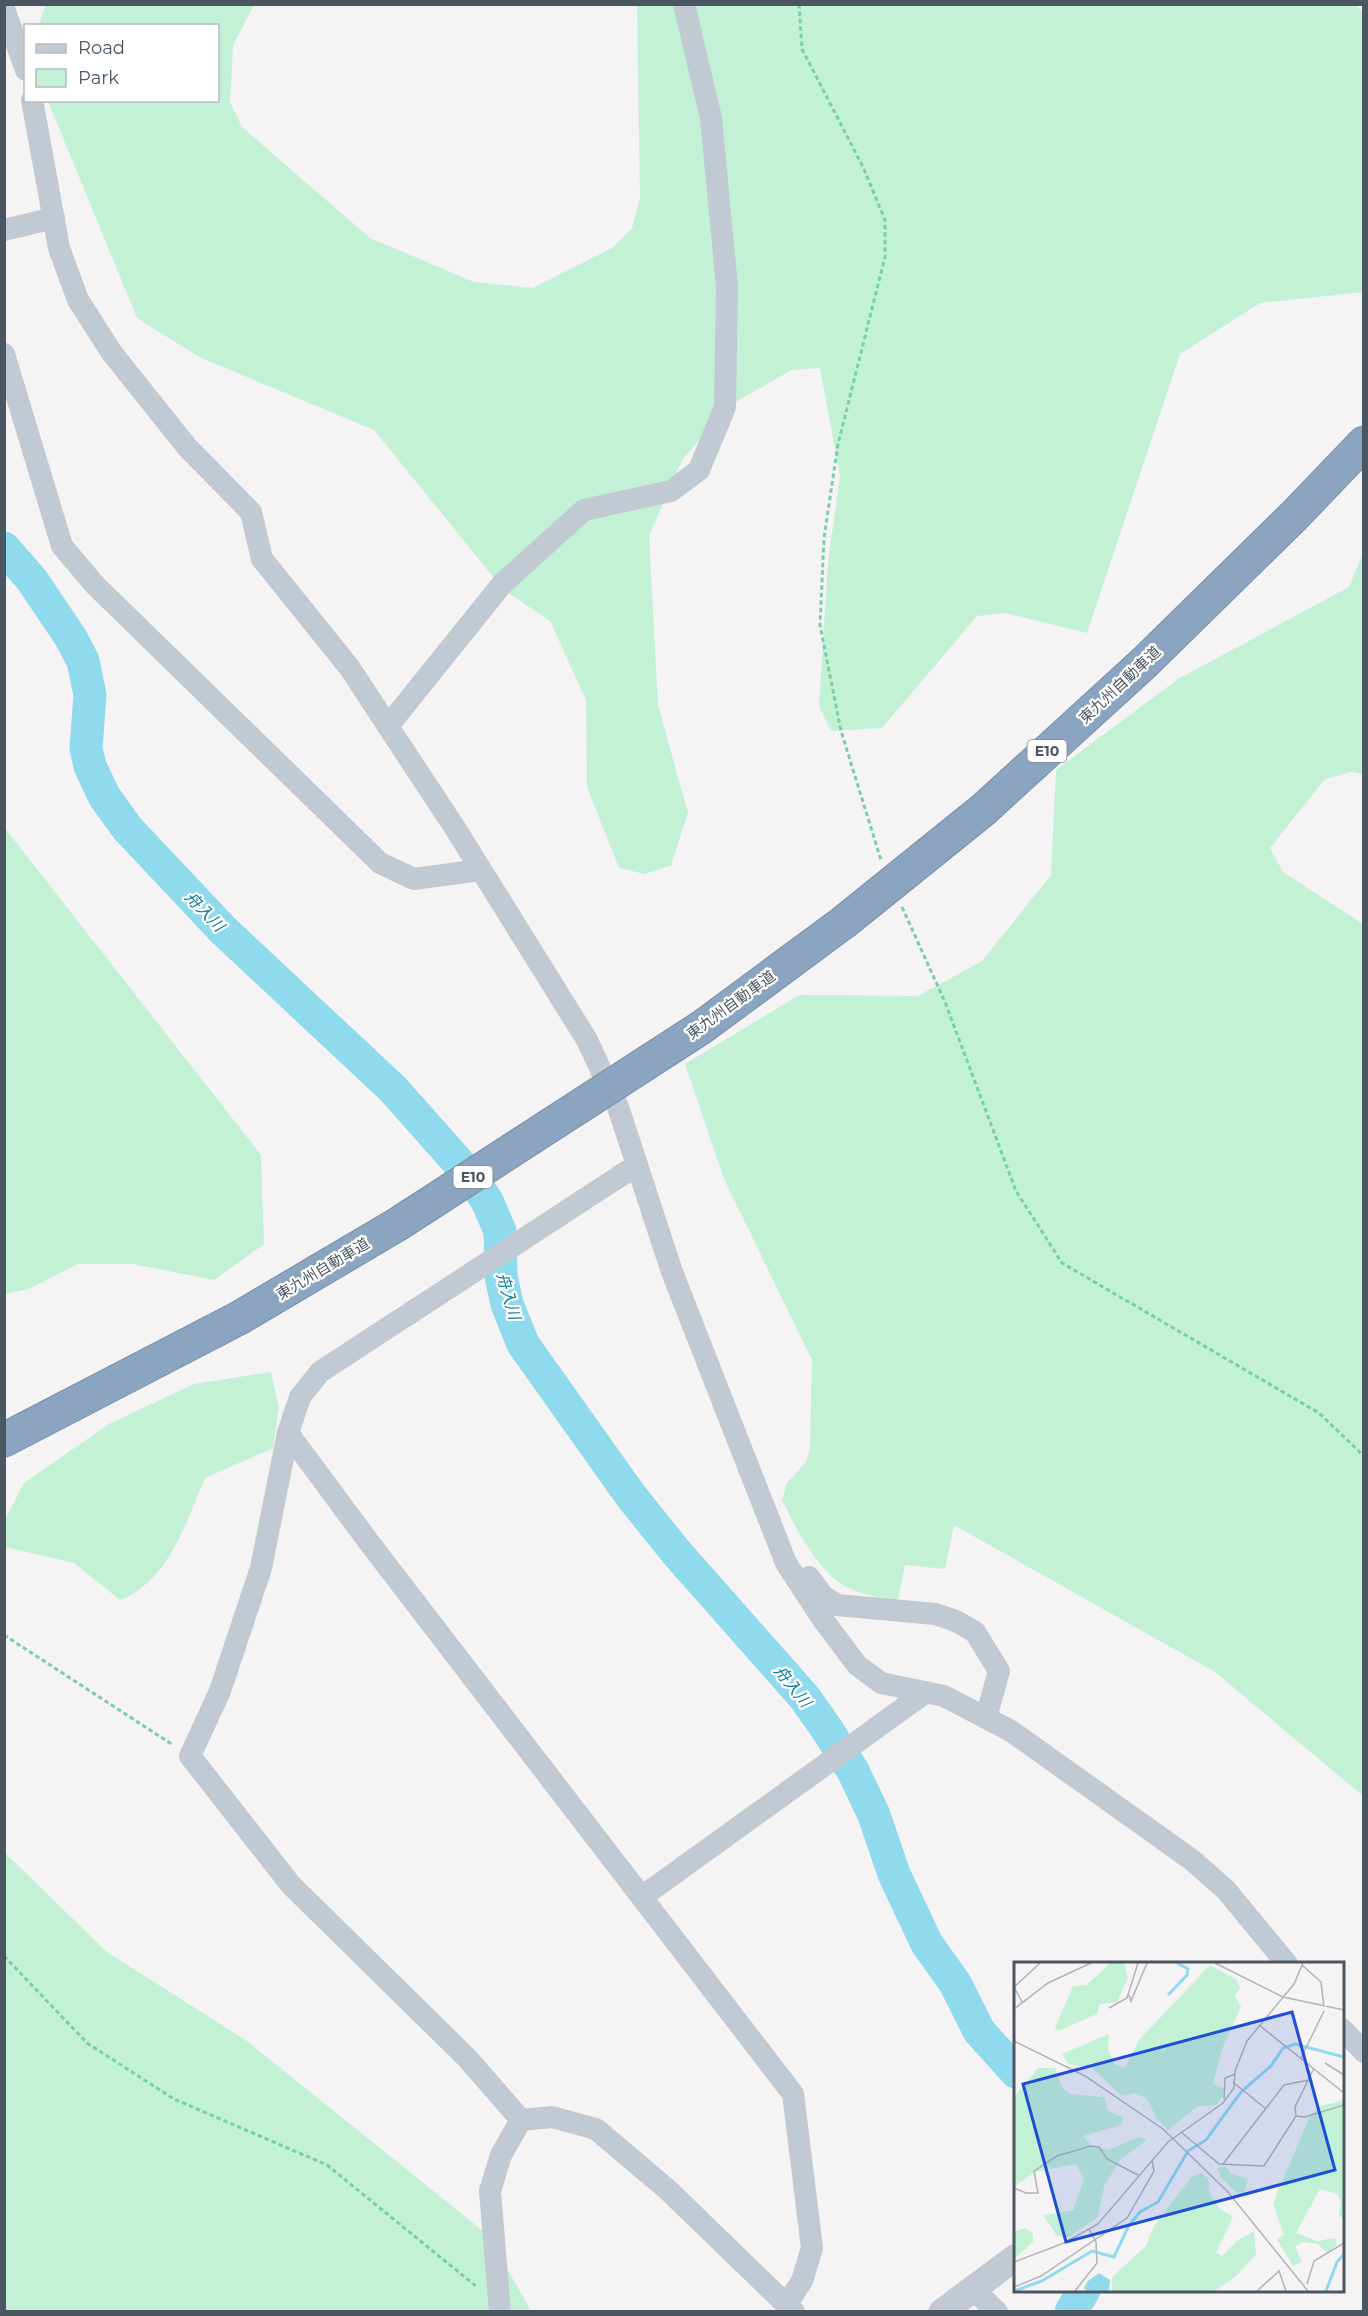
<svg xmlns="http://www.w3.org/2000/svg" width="1368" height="2316" font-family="Montserrat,'Noto Sans JP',sans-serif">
<rect width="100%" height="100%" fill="#f5f3f3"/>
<!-- green -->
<g fill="#c3f1d5">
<path d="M46 5H254L233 45 230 102 242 127 370 238 474 282 533 288 612 248 632 228 640 198 637 5H1356L1364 14 1363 292 1260 303 1180 354 1087 633 1005 613 977 616 882 728 831 731 819 706 828 562 840 476 820 368 792 370 739 400 718 418 682 460 649 536 658 705 688 813 671 865 645 874 619 868 587 787 586 700 550 621 504 590 374 430 199 357 137 318 48 101 218 100V26H38Z"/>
<path d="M1363 554V774L1351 772 1325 779 1270 848 1283 872 1363 924V1796L1215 1672 954 1525 945 1569 905 1565 898 1601C879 1597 855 1594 840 1583 814 1564 796 1528 782 1500L787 1483 807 1461 810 1445 812 1360 724 1179 685 1064 799 995 918 996 982 961 1051 875 1056 770 1178 679 1349 587Z"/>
<path d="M4 827 261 1155 264 1244 214 1280 133 1264H78L29 1289 5 1294Z"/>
<path d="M271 1372 279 1407 273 1448 205 1478C186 1522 169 1581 120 1600L74 1563 5 1547V1520L24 1483 109 1424 194 1384Z"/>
<path d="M4 1852 107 1952 247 2041 488 2235 531 2311H5Z"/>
</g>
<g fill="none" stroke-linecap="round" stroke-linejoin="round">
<!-- river -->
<g stroke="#90daee" stroke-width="33">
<path d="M4 548 32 580 71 638 83 661 90 695 86 748 90 766 104 796 127 828 223 930 393 1089 472 1178 487 1201 500 1231 501 1276 507 1304 523 1344 631 1496 676 1552 805 1698 828 1731 853 1771 874 1815 894 1874 927 1944 955 1983 979 2031 1016 2072"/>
<path d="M1071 2312 1084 2290"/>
</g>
<defs>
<g id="motorway">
<path d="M702 1027 844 922 983 810 1144 663 1294 516 1364 443"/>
<path d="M4 1440 239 1318"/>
</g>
</defs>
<!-- motorway casing -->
<use href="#motorway" stroke="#7690ad" stroke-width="35"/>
<!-- path -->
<g stroke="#7ad0a6" stroke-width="3" stroke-dasharray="4.5 3" stroke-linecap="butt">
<path d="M799 4 802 49 863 167 885 220V257L838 444 824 538 820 625 841 731 881 860"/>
<path d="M902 907 945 1002 1016 1191 1062 1263 1319 1413 1364 1456"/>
<path d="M4 1635 173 1745"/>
<path d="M4 1956 87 2043 174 2099 327 2165 477 2287"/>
</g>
<!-- minor -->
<g stroke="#c1cad2" stroke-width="22">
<path d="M4 9 26 70"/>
<path d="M32 100 59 248 78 300 112 353 187 447 251 512 262 559 349 667 455 828 587 1040 618 1107 672 1272 786 1563 824 1621 857 1665 881 1683 944 1696 1011 1731 1192 1860 1226 1890 1287 1964"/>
<path d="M4 230 54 218"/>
<path d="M4 354 62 546 95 585 380 863 414 879 480 870"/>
<path d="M388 726 503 583 584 510 671 491 699 470 725 407 727 287 711 118 684 4"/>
<path d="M288 1433 371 1545 793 2094 812 2248 802 2281 786 2305"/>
<path d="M809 1577 823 1596 837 1605 935 1614 956 1621 975 1632 999 1671 986 1718"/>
<path d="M643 1896 926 1692"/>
<path d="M1342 2029 1364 2052"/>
<path d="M521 2120 467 2058 291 1885 190 1756 220 1691 261 1568 288 1433 300 1397 320 1372 637 1165"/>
<path d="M521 2120 552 2117 596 2129 668 2190 794 2312"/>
<path d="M973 2289 997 2312"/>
<path d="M500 2312 490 2191 501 2155 521 2120"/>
</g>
<!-- tertiary -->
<path stroke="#c1cad2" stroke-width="27" d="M942 2312 1016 2257"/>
<!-- motorway -->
<use href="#motorway" stroke="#8ba5c1" stroke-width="33"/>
<defs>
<path id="motorway-bridge" d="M239 1318 398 1224 702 1027"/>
</defs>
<!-- motorway-bridge casing -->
<use href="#motorway-bridge" stroke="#7690ad" stroke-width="35" stroke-linecap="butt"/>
<!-- motorway-bridge -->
<use href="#motorway-bridge" stroke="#8ba5c1" stroke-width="33"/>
</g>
<g text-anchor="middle" stroke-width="4.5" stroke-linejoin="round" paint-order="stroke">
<!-- shield labels -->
<g fill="#fff" stroke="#808990" stroke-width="1.5">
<rect x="1027.5" y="740" width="39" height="22" rx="4.5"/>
<rect x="453.5" y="1166" width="39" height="22" rx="4.5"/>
</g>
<g font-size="14" font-weight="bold" fill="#4a5661">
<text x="1047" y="756">E10</text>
<text x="473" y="1182">E10</text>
</g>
<!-- street labels -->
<g font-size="15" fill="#4a5661" stroke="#fff">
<text transform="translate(1120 685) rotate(-43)" y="5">東九州自動車道</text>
<text transform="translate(731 1005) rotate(-36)" y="5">東九州自動車道</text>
<text transform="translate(323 1269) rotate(-31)" y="5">東九州自動車道</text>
</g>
<!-- water labels -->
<g font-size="16" font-style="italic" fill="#0c7c9b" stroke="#fff">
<text transform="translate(205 911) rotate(46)" y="6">舟入川</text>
<text transform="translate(509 1296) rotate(74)" y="6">舟入川</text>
<text transform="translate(793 1686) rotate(51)" y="6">舟入川</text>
</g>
</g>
<!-- overview -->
<g transform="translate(1014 1962)">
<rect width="330" height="330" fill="#f5f3f3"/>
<path d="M96 1H110L114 16 103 40 86 42 83 52 44 69 41 66 59 24 73 23ZM196 3 222 17 226 26 221 33 227 45 208 87 199 122 210 126 209 134 202 143 184 144 154 168 143 157 133 137 121 131 108 134 78 106 54 102 48 92 95 72 94 88 101 102 111 106 125 78ZM24 106H41L48 125 56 132 91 135 93 148 109 155 108 163 69 174 78 184 94 188 125 175 133 178 107 197 90 224 84 255 55 275 43 274 29 253 59 248 70 217 62 202 21 210 0 225V135ZM330 138V257L325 254 327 240 323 232 306 227 282 271 303 279 321 276 323 283 313 291 304 282 288 280 281 285 288 300 279 304 263 277 270 273 259 241 296 154 306 144ZM212 204 217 211 234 217 230 233 223 231 207 215 203 206ZM188 211 194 216 196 232 205 246 219 255 202 291 208 294 224 278 240 269 242 293 221 315 200 329H98V315L132 284 140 264 178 214ZM11 266 19 272V280L0 297V270Z" fill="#c3f1d5"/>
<path d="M85 311 96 318 95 329H73L70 326 74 319Z" fill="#90daee"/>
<path fill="none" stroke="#90daee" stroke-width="3" d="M154 33 173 13 174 7 163 1M0 329 28 319 78 289 100 295 115 263 126 250 144 240 174 189 192 178 227 130 257 104 269 86 281 82 330 95M312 329 323 300 330 292"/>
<path fill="none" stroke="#b1b4b9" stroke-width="1.5" d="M201 1 269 35 330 48M288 3 307 20 310 45M115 33 117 39 133 1M8 40 0 25 26 1M95 46 113 36 124 1M0 47 34 21 77 1M245 63 330 131M0 79 71 114 149 167 214 230 294 329M287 96 310 49M311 101 330 113M219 120 252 147M210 137 211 116 221 112M282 154 291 155 330 143M167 170 205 202 250 204 282 154 281 145 300 106M209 202 270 123 295 118M0 226 12 231H24L20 209 43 194 77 184 85 185 93 197 124 213M0 300 50 281 84 262 154 180 209 141 220 126 221 109 233 79 280 22 289 1M293 322 300 299 330 281M0 325 27 314 113 256 140 209 138 198M61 329 83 301 82 280 75 267M243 329 265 309 272 329"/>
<path fill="#1d4ed8" fill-opacity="0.15" stroke="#1d4ed8" stroke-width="3" d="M278 50 321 208 52 280 9 122Z"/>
<rect width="330" height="330" fill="none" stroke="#4a5661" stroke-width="3"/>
</g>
<!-- border -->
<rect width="1368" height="2316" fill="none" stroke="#4a5661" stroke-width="12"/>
<!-- legend -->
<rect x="24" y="24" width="195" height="78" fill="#ffffff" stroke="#b7bbc0" stroke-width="1.5"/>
<rect x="36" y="44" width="30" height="9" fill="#c1cad2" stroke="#b7bbc0" stroke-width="1.5"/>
<text x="78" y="54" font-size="18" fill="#4a5661">Road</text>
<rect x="36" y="69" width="30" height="18" fill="#c3f1d5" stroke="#b7bbc0" stroke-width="1.5"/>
<text x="78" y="84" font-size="18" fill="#4a5661">Park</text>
</svg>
